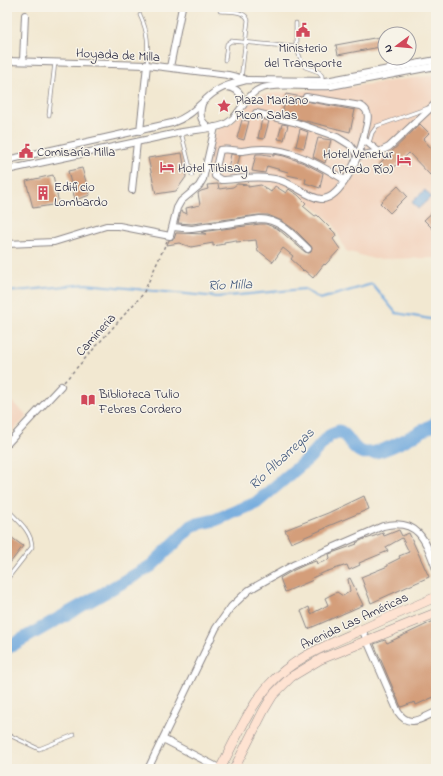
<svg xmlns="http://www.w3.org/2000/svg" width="443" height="776" font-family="'Indie Flower',sans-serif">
<rect width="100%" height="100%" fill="#f7f3e8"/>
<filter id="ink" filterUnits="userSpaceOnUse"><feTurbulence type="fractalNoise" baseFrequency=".025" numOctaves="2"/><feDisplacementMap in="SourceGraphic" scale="8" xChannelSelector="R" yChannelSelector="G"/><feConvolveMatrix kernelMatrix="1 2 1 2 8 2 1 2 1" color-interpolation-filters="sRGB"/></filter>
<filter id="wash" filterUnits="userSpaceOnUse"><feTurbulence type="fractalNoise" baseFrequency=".012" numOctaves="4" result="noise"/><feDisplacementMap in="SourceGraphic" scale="16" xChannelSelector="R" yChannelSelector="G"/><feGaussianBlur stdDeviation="0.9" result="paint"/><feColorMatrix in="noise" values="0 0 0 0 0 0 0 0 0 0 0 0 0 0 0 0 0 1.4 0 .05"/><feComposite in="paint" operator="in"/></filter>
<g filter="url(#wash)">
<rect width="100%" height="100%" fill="#f2e8d1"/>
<!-- built -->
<g fill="#f3d4bf">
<path d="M436 75V258L374 259 346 251 333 224 295 189 228 182 205 183 207 155 217 128 232 123 256 95 348 87Z"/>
<path d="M9 399 28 416 7 436V400Z"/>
</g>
<!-- water -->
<path fill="#6da7dd" stroke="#48648c" d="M425 190 431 197 418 209 412 202Z"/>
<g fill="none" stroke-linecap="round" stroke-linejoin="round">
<!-- stream -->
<path stroke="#6da7dd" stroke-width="2" d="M7 292 86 284 217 297 304 289 320 299 372 284 396 313 436 320"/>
<!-- river -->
<path stroke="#6da7dd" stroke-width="13" d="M7 648 151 566 193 525 215 520 256 503 309 458 329 436 339 431C348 434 351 448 361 452 379 458 419 432 436 423"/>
</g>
<g id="blocks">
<!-- building -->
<g fill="#d49e7a">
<path d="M385 36V46L338 55 336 45Z"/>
<path d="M286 94 302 97 303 100 305 101 355 110 350 132 282 115Z"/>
<path d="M262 119 269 121 264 139 258 138Z"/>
<path d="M242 120 249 121 244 140 237 138Z"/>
<path d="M282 124 288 125 284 140 278 139Z"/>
<path d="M420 124 429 133 423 139 432 149 436 145V170L430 175 409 153 388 173 379 164Z"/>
<path d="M300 129 308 132 304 148 296 146Z"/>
<path d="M318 138 331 140 325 163 313 157Z"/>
<path d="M182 153 186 177 176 191 156 194 148 158Z"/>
<path d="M231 154 240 155 236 171 228 169Z"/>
<path d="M256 154H262L274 156V154L284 156 304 163 323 173 320 188 305 183 306 179 287 175 288 172 267 166 265 173 252 171Z"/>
<path d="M82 168 90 195 75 200 68 171Z"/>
<path d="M53 175 59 204 33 208 26 181Z"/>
<path d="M218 184 219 189 233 187 237 184 248 185V187L261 185 271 192 275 186 286 193 289 189 290 190 298 195 306 203 303 206 315 216 317 215 335 233 336 236 333 239 340 249 325 265 324 264 313 278 304 270 303 271 299 267V266L291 259 293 256 283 248 273 262 260 252H258L256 240 236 242V240L224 242V244L213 246V243L191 247 179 243 167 245 169 240 174 239 176 233 206 234 201 232 260 224H266L278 229 305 252 309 253 311 252 312 248 311 246 295 230 282 221 268 215H259L192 224 178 223 181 211 187 214 186 208 200 205 198 193 201 191 208 189 207 185Z"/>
<path d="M398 186 407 196 390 213 380 203Z"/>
<path d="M436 209V232L424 220Z"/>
<path d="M364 496 369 509 326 527V528L291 543 285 530 328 513Z"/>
<path d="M399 530 402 536 409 533 429 577 371 603 361 577 388 566V564L400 558 399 556 409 552 402 538 386 547 388 551 359 563 360 565 349 570 347 565 325 572 312 578 313 580 285 592 280 578 294 570 307 564 316 561 317 564 328 560 330 558 329 554 357 544 356 543 366 538V539L383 533 384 536Z"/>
<path d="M7 534 23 546 7 567Z"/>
<path d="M350 578 363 605 308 629 301 611 309 607 311 614 328 605 325 598 337 592 343 596 346 594 350 591 348 579Z"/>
<path d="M436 620V688L433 689 436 696 416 705 415 702 401 707 374 644 385 640 387 643Z"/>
</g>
</g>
</g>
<g filter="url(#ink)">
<use href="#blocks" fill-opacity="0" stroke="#8a8586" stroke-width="1"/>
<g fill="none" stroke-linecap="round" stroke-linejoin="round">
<defs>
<g id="lane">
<path d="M220 11C229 12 245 10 248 20L241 79"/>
<path d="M140 15C149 34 148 45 147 65"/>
<path d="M296 47V23"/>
<path d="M225 60 227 44 231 41 296 47 301 60 305 67 319 72 322 76V81"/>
<path d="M49 115 55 62"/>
<path d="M181 132 192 175"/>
<path d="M369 143 372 133 377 126 428 108"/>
<path d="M7 509C17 520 32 531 32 547L7 579"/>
<path d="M7 734 39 749 74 735"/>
</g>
<g id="street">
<path d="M7 61 147 65 228 75 244 79"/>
<path d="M23 61 25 15"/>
<path d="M170 67 182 7"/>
<path d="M226 87C238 88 242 94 243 105"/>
<path d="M306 97 361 106C373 112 366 125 364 136 360 153 342 200 321 199 308 198 293 183 279 180 261 175 240 179 221 180L215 176V172L220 150C227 148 235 151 242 151 249 150 256 149 263 149 294 149 319 165 345 180"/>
<path d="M202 104C199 114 200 122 210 128"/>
<path d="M256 113 294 122 337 137 350 145 358 156"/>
<path d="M140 131 147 65"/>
<path d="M363 139 379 152"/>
<path d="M358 156 379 152 389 147 436 103"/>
<path d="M7 160 172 123C193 115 196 107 212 94 222 86 235 83 247 80L326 81 436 60"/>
<path d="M7 170C62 158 117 146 173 134 188 130 205 130 220 126 239 121 241 101 256 91 270 81 311 88 331 86L436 66"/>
<path d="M132 190 137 142"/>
<path d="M173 227 192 229 260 219C280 219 294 236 308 249"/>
<path d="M7 244 54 242 106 226H119L170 236 177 208 181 201 199 186 203 179 215 127"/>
<path d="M7 444 61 386"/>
<path d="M362 629 398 712C409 729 422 718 436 712"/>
<path d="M163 739 221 769"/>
<path d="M148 769 216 628 231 607 249 590 293 565 383 526C418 517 426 541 436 569"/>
</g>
<g id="secondary">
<path d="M220 769C235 741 248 709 269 685 291 660 322 647 352 634 380 621 408 609 436 597"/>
<path d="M234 769 264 710 273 695 291 677 321 659 436 613"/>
</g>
</defs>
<!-- lane casing -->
<use href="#lane" stroke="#8a8586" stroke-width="4.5"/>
<!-- street casing -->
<use href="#street" stroke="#8a8586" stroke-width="8"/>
<!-- secondary casing -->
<use href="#secondary" stroke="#8a8586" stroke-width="10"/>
<!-- path -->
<path stroke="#8a8586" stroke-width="1.5" stroke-dasharray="3 3" stroke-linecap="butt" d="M64 382 143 294 167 241"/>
<!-- lane -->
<use href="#lane" stroke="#fff" stroke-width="3"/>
<!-- street -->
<use href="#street" stroke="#fff" stroke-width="6"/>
<!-- secondary -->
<use href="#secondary" stroke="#fee3d2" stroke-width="9"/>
</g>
</g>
<!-- icons -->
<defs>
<symbol id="civic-bare" viewBox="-9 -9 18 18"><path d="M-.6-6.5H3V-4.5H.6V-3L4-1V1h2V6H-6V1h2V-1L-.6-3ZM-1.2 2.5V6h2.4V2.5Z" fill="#d1495b" stroke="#f7f3e8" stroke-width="2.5" paint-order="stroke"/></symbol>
<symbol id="sight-bare" viewBox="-9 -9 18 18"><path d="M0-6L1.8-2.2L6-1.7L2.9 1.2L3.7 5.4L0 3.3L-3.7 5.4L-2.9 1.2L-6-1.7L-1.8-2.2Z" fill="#d1495b" stroke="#f7f3e8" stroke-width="2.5" paint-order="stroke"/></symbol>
<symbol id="hotel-bare" viewBox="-9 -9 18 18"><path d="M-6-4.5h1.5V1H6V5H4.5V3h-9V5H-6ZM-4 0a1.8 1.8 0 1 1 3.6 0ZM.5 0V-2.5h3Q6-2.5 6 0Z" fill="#d1495b" stroke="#f7f3e8" stroke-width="2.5" paint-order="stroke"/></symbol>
<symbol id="building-bare" viewBox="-9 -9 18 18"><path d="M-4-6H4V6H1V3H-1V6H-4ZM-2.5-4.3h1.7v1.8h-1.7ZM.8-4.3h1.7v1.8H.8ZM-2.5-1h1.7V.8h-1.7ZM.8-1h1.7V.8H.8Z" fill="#d1495b" stroke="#f7f3e8" stroke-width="2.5" paint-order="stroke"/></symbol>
<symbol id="library-bare" viewBox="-9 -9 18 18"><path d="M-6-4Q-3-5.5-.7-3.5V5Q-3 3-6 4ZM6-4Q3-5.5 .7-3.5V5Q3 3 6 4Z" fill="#d1495b" stroke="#f7f3e8" stroke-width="2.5" paint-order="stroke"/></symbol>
</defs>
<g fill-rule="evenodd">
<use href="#civic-bare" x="293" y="20" width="20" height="20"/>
<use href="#sight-bare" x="214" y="96" width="20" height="20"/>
<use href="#civic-bare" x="16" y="141" width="20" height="20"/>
<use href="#hotel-bare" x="394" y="150" width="20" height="20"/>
<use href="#hotel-bare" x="157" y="157" width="20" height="20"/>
<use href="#building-bare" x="33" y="183" width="20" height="20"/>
<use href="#library-bare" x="78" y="390" width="20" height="20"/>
</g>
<g text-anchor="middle" stroke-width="3" stroke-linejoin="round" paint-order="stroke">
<!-- poi labels -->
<g font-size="13" fill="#22223b" stroke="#f7f3e8" text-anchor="start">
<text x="303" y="52" text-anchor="middle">Ministerio<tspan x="303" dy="15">del Transporte</tspan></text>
<text x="235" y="104">Plaza Mariano<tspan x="235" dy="15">Picon Salas</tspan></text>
<text x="37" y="156">Comisaría Milla</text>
<text x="393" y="158" text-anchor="end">Hotel Venetur<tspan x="393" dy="15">(Prado Río)</tspan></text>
<text x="178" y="172">Hotel Tibisay</text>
<text x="54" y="191">Edificio<tspan x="54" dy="15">Lombardo</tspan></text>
<text x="99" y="398">Biblioteca Tulio<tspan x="99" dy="15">Febres Cordero</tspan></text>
</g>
<!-- street labels -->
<g font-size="13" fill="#22223b" stroke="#f7f3e8">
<text transform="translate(118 54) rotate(3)" y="5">Hoyada de Milla</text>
<text transform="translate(95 334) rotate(-48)" y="5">Camineria</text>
<text transform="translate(354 620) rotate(-25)" y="5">Avenida Las Américas</text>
</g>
<!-- water labels -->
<g font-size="14" font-style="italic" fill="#40577c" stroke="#f7f3e8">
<text transform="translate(230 284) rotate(-2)" y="5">Río Milla</text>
<text transform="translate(281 458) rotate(-43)" y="5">Río Albarregas</text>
</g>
</g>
<!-- margin -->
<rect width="443" height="776" fill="none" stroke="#f7f3e8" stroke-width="24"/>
<!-- north arrow -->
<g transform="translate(397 46) rotate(254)"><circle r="19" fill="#f7f3e8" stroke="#a29fa3"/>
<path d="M0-3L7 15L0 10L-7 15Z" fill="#d1495b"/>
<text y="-6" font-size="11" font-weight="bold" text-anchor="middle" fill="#22223b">N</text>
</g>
</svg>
